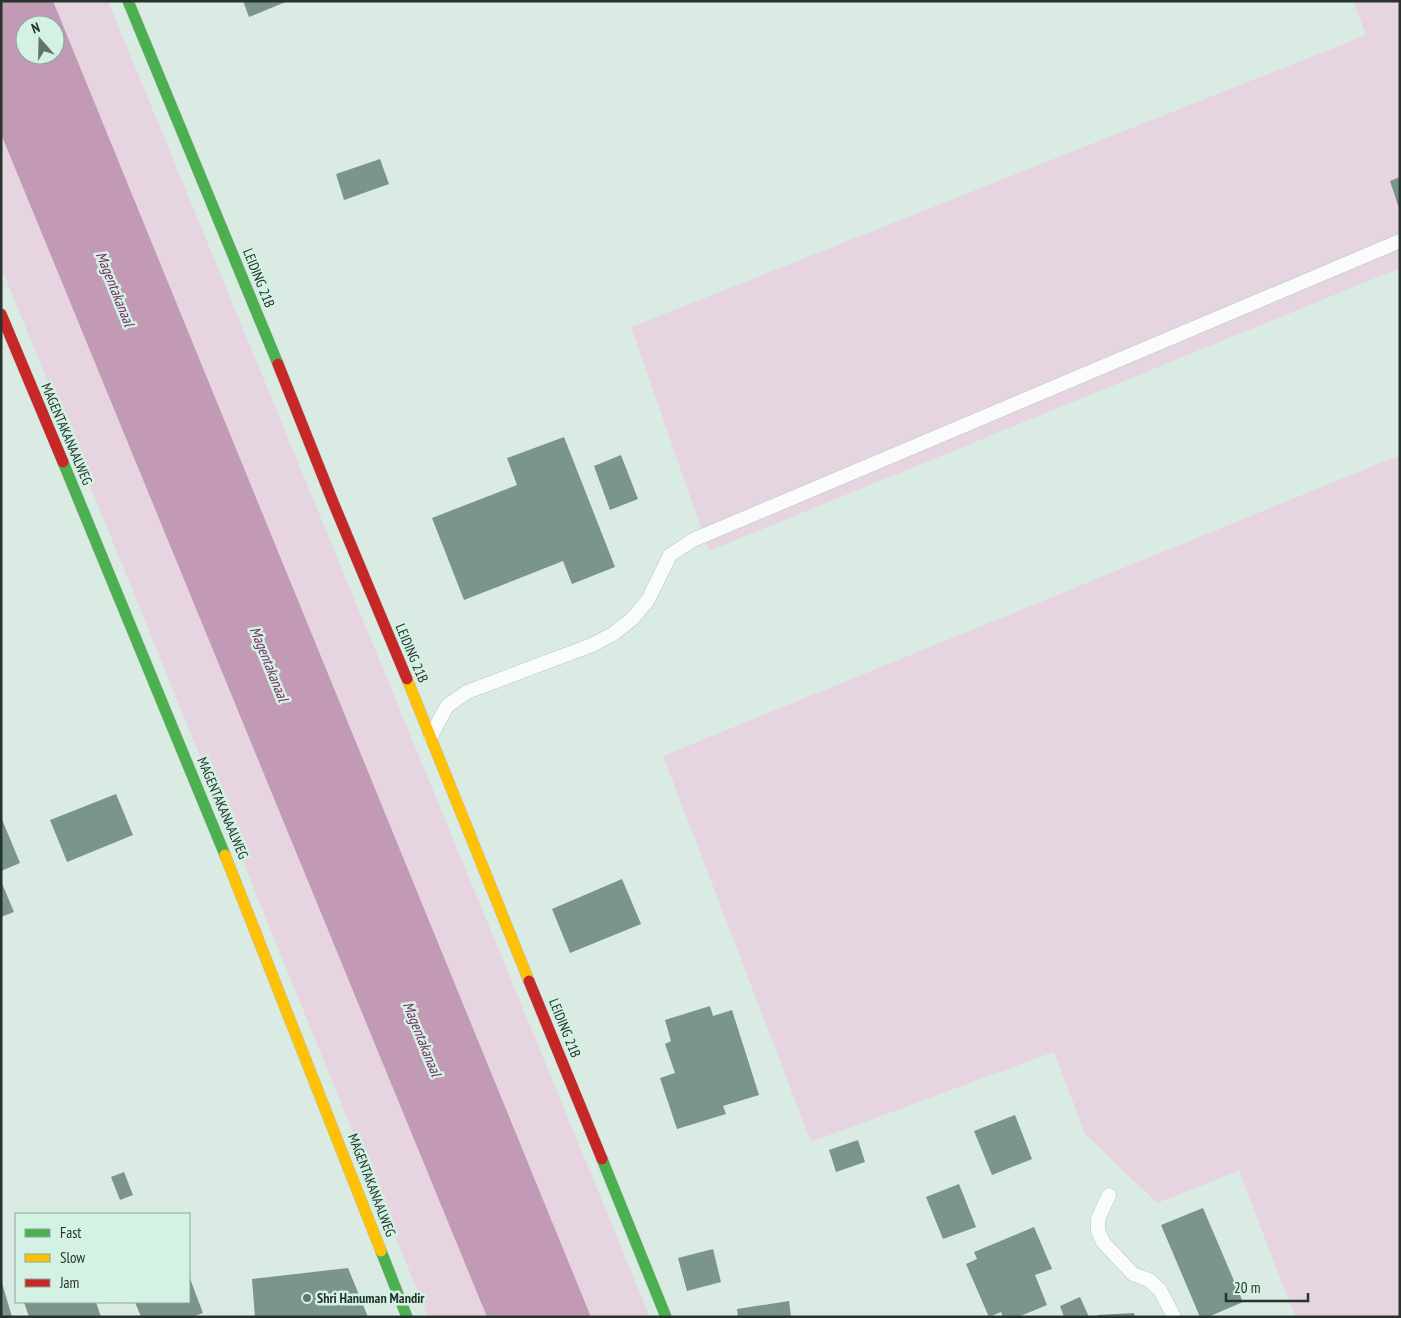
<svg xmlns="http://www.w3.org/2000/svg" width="1401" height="1318" font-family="'PT Sans Narrow',sans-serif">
<rect width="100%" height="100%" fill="#daebe3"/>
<!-- green -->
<g fill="#e6d5e1">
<path d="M53 1H108L650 1317H591Z"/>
<path d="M1353 1H1400V268L709 551 631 327 1366 35Z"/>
<path d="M1 134 487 1317H428L1 267Z"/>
<path d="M1400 455V1317H1295L1239 1171 1157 1203 1085 1134 1054 1052 811 1142 663 756Z"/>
</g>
<!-- water -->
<path fill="#c29ab6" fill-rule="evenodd" d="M1 1H53L591 1317H487L1 134ZM25 25H55V55H25Z"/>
<!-- building -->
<g fill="#7b958c">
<path d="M243 1H288L249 17Z"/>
<path d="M380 159 389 184 344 200 336 174Z"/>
<path d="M1400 177V208H1399L1390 181Z"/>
<path d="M564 437 615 567 572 584 563 561 464 600 432 518 517 485 507 458Z"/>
<path d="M621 455 638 499 610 510 594 466Z"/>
<path d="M116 794 133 835 67 862 50 820Z"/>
<path d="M1 817 20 863 1 871Z"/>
<path d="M622 879 641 924 570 953 552 909Z"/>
<path d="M1 881 14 912 1 917Z"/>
<path d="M710 1006 713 1016 732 1010 759 1095 723 1106 726 1114 677 1129 660 1078 675 1073 665 1044 671 1041 665 1020Z"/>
<path d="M1015 1115 1032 1159 992 1175 974 1131Z"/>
<path d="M858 1140 865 1162 836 1172 829 1150Z"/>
<path d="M124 1172 133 1195 120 1200 111 1177Z"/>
<path d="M959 1184 976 1227 943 1239 926 1197Z"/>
<path d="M1203 1208 1243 1302 1208 1317H1200L1161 1225Z"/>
<path d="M1034 1227 1052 1269 1035 1275 1047 1305 1018 1317H1003L1001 1312 989 1317 966 1264 977 1259 974 1252Z"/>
<path d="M713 1249 721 1282 687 1291 678 1258Z"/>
<path d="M348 1268 368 1317H255L252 1279Z"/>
<path d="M189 1276 203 1313 192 1317H141L135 1302H189Z"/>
<path d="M1 1283H2L12 1317H1Z"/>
<path d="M1080 1297 1089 1317H1064L1060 1306Z"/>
<path d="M789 1301 791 1317H738L737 1309Z"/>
<path d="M24 1302H96L101 1317H29Z"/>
<path d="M1134 1313 1135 1317H1097V1315Z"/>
</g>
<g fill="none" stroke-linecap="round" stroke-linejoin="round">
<defs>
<g id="lane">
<path d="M431 736 447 706 467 692 592 645 613 634 632 619 648 600 670 555 693 540 1400 241"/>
<path d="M1109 1195 1098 1219V1231L1103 1242 1133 1274 1149 1280 1160 1290 1174 1317"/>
</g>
<g id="fast">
<path d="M128 1 278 364"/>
<path d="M63 462 225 855"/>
<path d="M602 1159 666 1317"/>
<path d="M381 1251 407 1317"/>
</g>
<g id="slow">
<path d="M407 679 529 981"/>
<path d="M225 855 381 1251"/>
</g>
<g id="jam">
<path d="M1 314 63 462"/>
<path d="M278 364 333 502 407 679"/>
<path d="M529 981 602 1159"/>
</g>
</defs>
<!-- lane casing -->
<use href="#lane" stroke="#b9c6c0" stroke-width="15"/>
<!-- fast casing -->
<use href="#fast" stroke="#b9c6c0" stroke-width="12"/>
<!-- slow casing -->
<use href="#slow" stroke="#b9c6c0" stroke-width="12"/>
<!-- jam casing -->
<use href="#jam" stroke="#b9c6c0" stroke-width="12"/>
<!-- lane -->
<use href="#lane" stroke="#f9fcfb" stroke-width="14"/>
<!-- fast -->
<use href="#fast" stroke="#4caf50" stroke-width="11"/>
<!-- slow -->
<use href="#slow" stroke="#ffc107" stroke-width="11"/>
<!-- jam -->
<use href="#jam" stroke="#c62828" stroke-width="11"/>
</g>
<!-- markers -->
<circle fill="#66736d" stroke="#d3f2e3" stroke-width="2" cx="307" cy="1298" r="5"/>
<g text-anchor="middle" stroke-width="5" stroke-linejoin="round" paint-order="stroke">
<!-- street labels -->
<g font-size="14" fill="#27332d" stroke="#d3f2e3">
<text transform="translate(259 278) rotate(68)" y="5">LEIDING 21B</text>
<text transform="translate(67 434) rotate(67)" y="5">MAGENTAKANAALWEG</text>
<text transform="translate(412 653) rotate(67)" y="5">LEIDING 21B</text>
<text transform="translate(223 808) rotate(67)" y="5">MAGENTAKANAALWEG</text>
<text transform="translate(565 1028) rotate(68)" y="5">LEIDING 21B</text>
<text transform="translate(372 1185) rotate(69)" y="5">MAGENTAKANAALWEG</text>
</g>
<!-- poi labels -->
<g font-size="14" font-weight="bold" fill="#27332d" stroke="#d3f2e3" text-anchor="start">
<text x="317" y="1303">Shri Hanuman Mandir</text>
</g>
<!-- water labels -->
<g font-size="15" font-style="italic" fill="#7a2d65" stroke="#d3f2e3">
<text transform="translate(115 289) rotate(68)" y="5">Magentakanaal</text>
<text transform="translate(269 664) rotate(68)" y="5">Magentakanaal</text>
<text transform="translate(422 1039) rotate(68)" y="5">Magentakanaal</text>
</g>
</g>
<!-- border -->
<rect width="1401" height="1318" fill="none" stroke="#27332d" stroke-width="5"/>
<!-- legend -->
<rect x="15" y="1213" width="175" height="90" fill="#d3f2e3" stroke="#8ea69a"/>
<rect x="25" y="1229" width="25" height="8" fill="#4caf50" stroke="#8ea69a"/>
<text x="60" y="1238" font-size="15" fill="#27332d">Fast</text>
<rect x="25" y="1254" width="25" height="8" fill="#ffc107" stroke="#8ea69a"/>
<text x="60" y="1263" font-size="15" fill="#27332d">Slow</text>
<rect x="25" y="1279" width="25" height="8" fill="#c62828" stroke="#8ea69a"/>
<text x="60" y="1288" font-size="15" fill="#27332d">Jam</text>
<!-- north arrow -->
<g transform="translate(40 40) rotate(340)"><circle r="24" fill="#d3f2e3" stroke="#8ea69a"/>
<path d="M0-4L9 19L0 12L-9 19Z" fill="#66736d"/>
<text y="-8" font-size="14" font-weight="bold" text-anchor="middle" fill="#27332d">N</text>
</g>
<!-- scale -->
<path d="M1226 1293v8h82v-8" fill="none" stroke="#27332d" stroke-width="2.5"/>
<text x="1234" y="1293" font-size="15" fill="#27332d" stroke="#d3f2e3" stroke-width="4" paint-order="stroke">20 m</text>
</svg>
